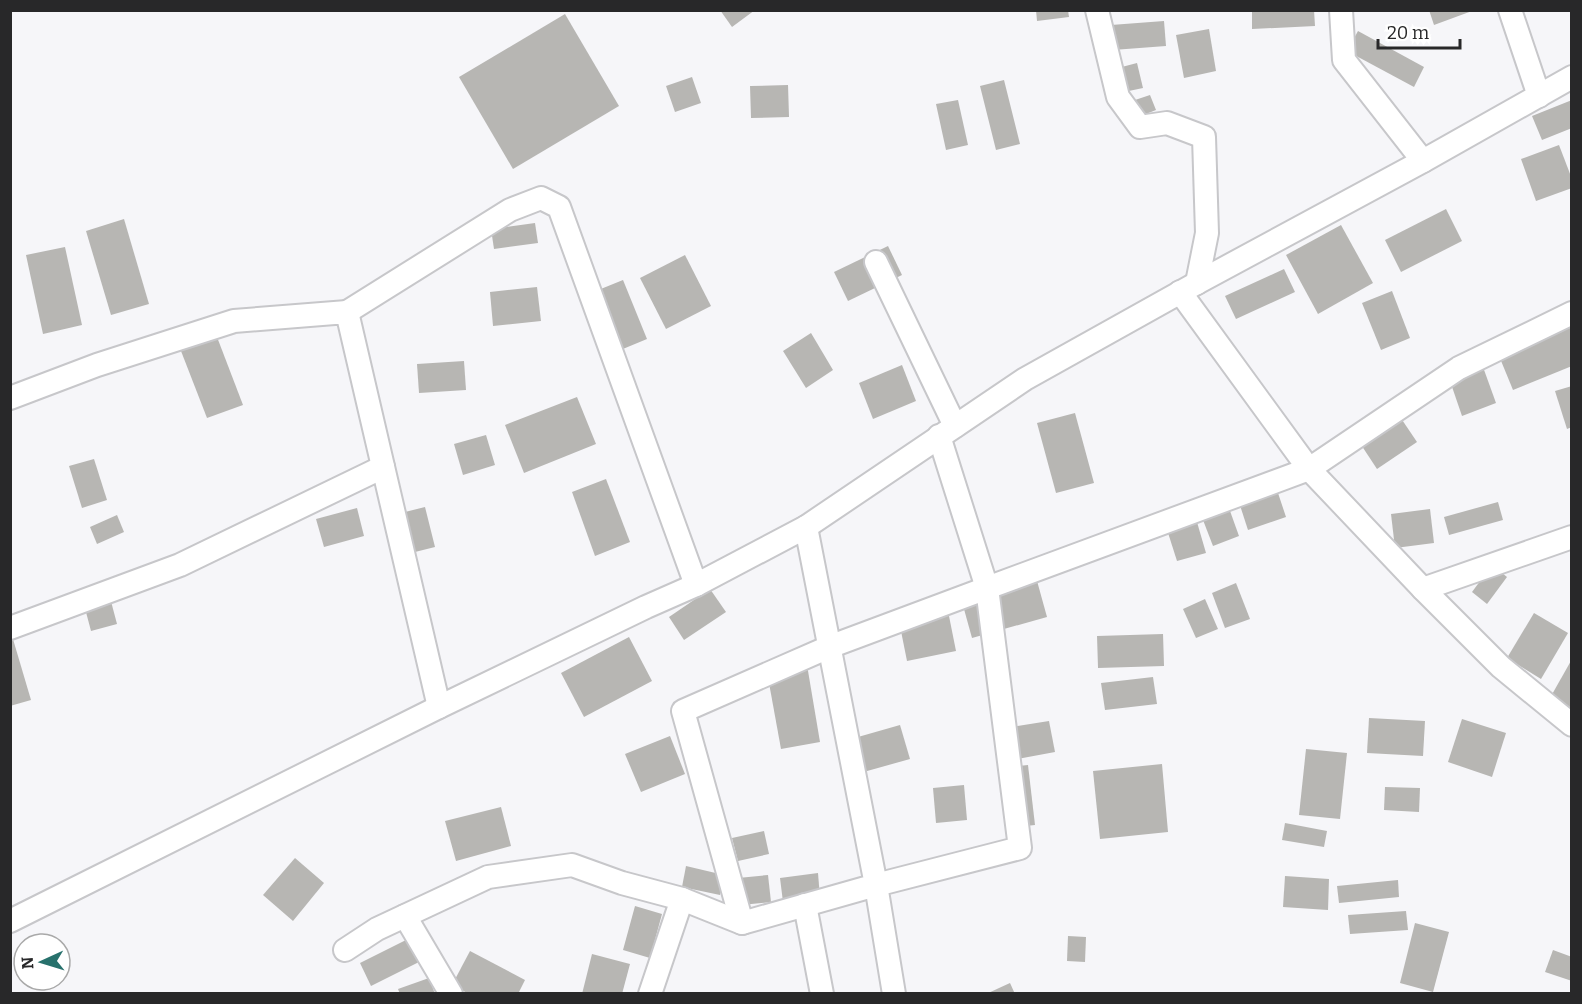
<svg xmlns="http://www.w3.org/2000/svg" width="1582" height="1004" viewBox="0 0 1582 1004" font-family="Bitter,serif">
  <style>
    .building { fill: #b7b6b3 }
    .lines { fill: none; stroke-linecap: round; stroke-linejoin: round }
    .street-casing { stroke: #c7c7ca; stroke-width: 26 }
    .street { stroke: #fff; stroke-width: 22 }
  </style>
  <rect width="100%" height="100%" fill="#f6f6f9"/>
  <!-- building -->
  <g class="building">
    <polygon points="720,10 755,10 732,27"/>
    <polygon points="1036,10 1068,10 1069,17 1037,21"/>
    <polygon points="1252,10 1314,10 1315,26 1252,29"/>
    <polygon points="1429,10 1472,10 1472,11 1434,25"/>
    <polygon points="565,14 619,106 513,169 459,77"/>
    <polygon points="1164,21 1166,46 1113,50 1111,25"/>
    <polygon points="1209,29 1216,71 1184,78 1176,35"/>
    <polygon points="1358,31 1424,67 1414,87 1347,51"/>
    <polygon points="1137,63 1143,88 1124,92 1118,68"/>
    <polygon points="692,77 701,103 675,112 666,86"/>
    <polygon points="1004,80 1020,144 996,150 980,86"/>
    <polygon points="788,85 789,117 751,118 750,86"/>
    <polygon points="1150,95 1156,110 1141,116 1135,100"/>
    <polygon points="958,100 968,145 946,150 936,104"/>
    <polygon points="1572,100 1572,128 1542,140 1532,116"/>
    <polygon points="1559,145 1572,179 1572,188 1536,201 1521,159"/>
    <polygon points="1446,209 1462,241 1401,272 1385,240"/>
    <polygon points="124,219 149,304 111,315 86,231"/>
    <polygon points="535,223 538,243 494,249 491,229"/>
    <polygon points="1341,225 1373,283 1318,314 1286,255"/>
    <polygon points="888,246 902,275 848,301 834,272"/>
    <polygon points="65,247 82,325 43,334 26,255"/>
    <polygon points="685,255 711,306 666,329 640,278"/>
    <polygon points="1284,269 1295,292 1236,319 1225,296"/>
    <polygon points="623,280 647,339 606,356 581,297"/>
    <polygon points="537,287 541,321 493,326 490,292"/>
    <polygon points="1392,291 1410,338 1381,350 1362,303"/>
    <polygon points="1567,322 1572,333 1572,366 1513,390 1497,351"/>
    <polygon points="811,333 833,370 806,388 783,351"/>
    <polygon points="217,337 243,405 207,418 181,351"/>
    <polygon points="464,361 466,390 419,393 417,364"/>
    <polygon points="902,365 916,401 873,419 859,383"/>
    <polygon points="1483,367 1496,403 1462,416 1449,378"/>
    <polygon points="1572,386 1572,427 1567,429 1555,391"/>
    <polygon points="577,397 596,444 524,473 505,425"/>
    <polygon points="1390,402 1417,442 1377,469 1350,428"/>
    <polygon points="1075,413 1094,483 1056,493 1037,423"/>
    <polygon points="486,435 495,465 463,475 454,444"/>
    <polygon points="94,459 107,500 82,508 69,466"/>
    <polygon points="1273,478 1286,517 1248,530 1235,490"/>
    <polygon points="606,479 630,542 595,556 572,492"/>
    <polygon points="1225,497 1239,536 1213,546 1198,507"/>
    <polygon points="1498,502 1503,520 1449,535 1444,517"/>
    <polygon points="1192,505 1206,553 1177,561 1162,514"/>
    <polygon points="425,507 435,547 399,556 389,516"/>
    <polygon points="357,508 364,536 324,547 316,519"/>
    <polygon points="1430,509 1434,543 1395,548 1391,514"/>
    <polygon points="117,515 124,532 97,544 90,527"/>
    <polygon points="1492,565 1507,577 1487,604 1472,592"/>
    <polygon points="1034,570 1047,617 972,638 959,591"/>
    <polygon points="1236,583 1250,619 1225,628 1212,593"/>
    <polygon points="710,589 726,612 684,640 669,617"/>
    <polygon points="108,590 117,624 91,631 82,597"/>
    <polygon points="1205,599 1218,629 1196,638 1183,609"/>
    <polygon points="948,611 956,651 907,661 899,621"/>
    <polygon points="1534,613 1568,633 1541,679 1507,658"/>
    <polygon points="10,629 31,700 10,706"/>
    <polygon points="1163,634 1164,666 1098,668 1097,636"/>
    <polygon points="629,637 652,681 584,717 561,673"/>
    <polygon points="1572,659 1572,709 1550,698"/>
    <polygon points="807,665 820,742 781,749 767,672"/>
    <polygon points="1153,677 1157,704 1105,710 1101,683"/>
    <polygon points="1369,718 1425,721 1423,756 1367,753"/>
    <polygon points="1462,719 1506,733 1492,777 1448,762"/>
    <polygon points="1049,721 1055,752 1012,760 1006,728"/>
    <polygon points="900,725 910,759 860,773 851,739"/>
    <polygon points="670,736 685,774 641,792 625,754"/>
    <polygon points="1306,749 1347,753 1340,819 1299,815"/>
    <polygon points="1162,764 1168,832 1100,839 1093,771"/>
    <polygon points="1028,765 1035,825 1007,828 1001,768"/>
    <polygon points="964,785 967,820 936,823 933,788"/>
    <polygon points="1385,787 1420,788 1419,812 1384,810"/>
    <polygon points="501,807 511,846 456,861 445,821"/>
    <polygon points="1285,823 1327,831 1324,847 1282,840"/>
    <polygon points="764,831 769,854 738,861 732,838"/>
    <polygon points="295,858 324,883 293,921 263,895"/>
    <polygon points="686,866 724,875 720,895 682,887"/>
    <polygon points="818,873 820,898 783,902 780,878"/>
    <polygon points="768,875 771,902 741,905 738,878"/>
    <polygon points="1285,876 1329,879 1328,910 1283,907"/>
    <polygon points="1398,880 1399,897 1339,903 1337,886"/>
    <polygon points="635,906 662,914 650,958 623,950"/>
    <polygon points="1406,911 1408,930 1350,934 1348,915"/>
    <polygon points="1415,923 1449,932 1433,992 1400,983"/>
    <polygon points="414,936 425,959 371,986 360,963"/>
    <polygon points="1068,936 1086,937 1085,962 1067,961"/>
    <polygon points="1553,950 1572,957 1572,981 1545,972"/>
    <polygon points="470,951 525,980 518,994 469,994 452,985"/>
    <polygon points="592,954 630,964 622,994 582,994"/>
    <polygon points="429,978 435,994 400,994 398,989"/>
    <polygon points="1010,983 1015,994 986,994"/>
  </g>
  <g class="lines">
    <defs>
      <g id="street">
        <polyline points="1097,10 1118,97 1140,127 1167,123 1204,137 1207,233 1197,283"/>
        <polyline points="1341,10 1344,60 1423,161"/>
        <polyline points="1510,10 1539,96"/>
        <polyline points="876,262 955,426"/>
        <polyline points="1180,292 1309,469 1423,589 1501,667 1572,725"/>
        <polyline points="347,312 510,210 541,198 559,207 696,585"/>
        <polyline points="10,398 97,365 234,321 347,312 439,707"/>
        <polyline points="939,436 987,588 1309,469 1459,368 1572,313"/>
        <polyline points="1423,589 1572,537"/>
        <polyline points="10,628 180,565 383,467"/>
        <polyline points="805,905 822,994"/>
        <polyline points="405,916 451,994"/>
        <polyline points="10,921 439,707 646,607 696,585 806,527 1025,379 1197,283 1423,161 1572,77"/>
        <polyline points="742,923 683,711 829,647 987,588 1020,848 876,885 894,994"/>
        <polyline points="345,950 377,929 488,877 572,865 622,883 682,899 742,923 876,885 806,527"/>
        <polyline points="650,994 682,899"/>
      </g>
    </defs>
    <!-- street casing -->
    <use href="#street" class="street-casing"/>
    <!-- street -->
    <use href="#street" class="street"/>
  </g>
  <!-- border -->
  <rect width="1582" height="1004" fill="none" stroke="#282829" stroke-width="24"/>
  <!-- north arrow -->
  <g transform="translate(42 962) rotate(266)"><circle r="28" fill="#ffffff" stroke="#a9a9a9" stroke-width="1.5"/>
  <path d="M0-4.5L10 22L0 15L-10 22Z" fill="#27716c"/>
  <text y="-9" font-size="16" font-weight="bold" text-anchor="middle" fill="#282829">N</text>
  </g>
  <!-- scale -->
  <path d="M1378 39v9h82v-9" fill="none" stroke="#282829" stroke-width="3"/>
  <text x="1387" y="39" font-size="18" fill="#282829" stroke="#ffffff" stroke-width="4.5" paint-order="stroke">20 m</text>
</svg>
